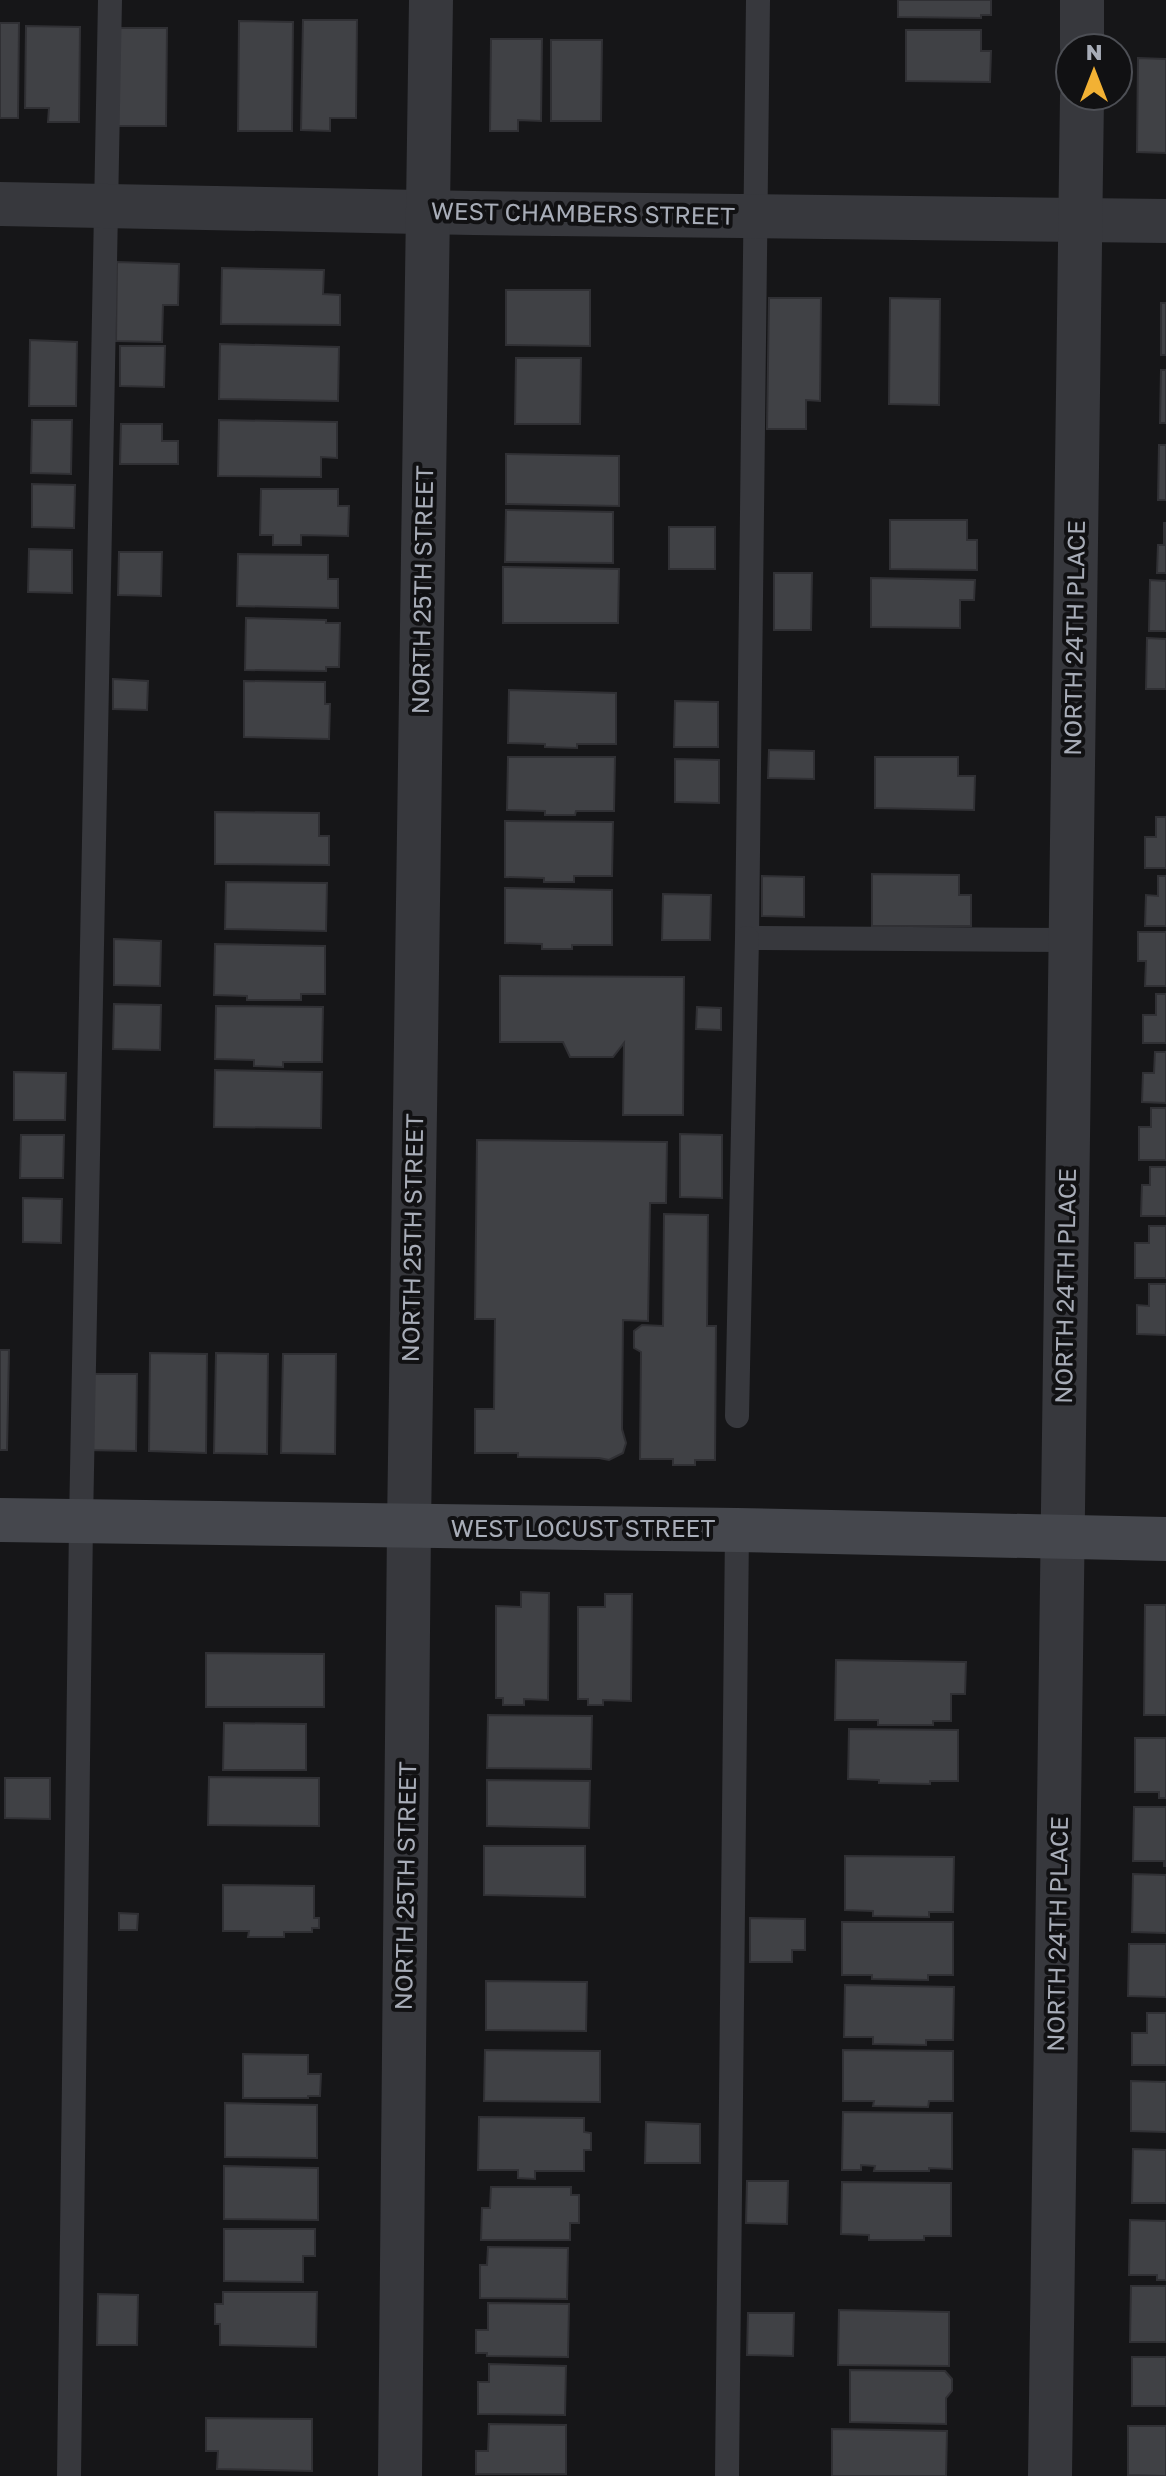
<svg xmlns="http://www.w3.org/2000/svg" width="1166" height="2476" viewBox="0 0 1166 2476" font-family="'Golos Text',sans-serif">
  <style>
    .building { fill: #404145; stroke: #303034; stroke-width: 2 }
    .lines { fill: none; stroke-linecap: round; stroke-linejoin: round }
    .lane { stroke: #37383d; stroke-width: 24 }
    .street { stroke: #37383d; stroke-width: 44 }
    .secondary { stroke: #45474d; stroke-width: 44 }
    .labels { text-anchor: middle; stroke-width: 8; stroke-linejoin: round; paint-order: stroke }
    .street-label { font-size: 24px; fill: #a8adb8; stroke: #111113 }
  </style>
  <rect width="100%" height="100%" fill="#161618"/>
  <!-- building -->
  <g class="building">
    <polygon points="898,0 991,0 991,15 981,15 981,18 898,17"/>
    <polygon points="303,20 357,20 356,118 330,118 330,131 301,130"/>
    <polygon points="239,21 293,22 292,131 238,131"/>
    <polygon points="0,23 19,23 18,118 0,118"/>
    <polygon points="26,26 80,27 79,122 48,122 49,108 25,108"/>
    <polygon points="116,28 167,28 166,126 115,126"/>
    <polygon points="906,30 981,30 981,51 991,51 990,82 906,81"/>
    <polygon points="491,39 542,39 541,121 518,120 518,131 490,131"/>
    <polygon points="551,40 602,40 601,121 551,121"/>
    <polygon points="1138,58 1166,59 1166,153 1137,152"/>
    <polygon points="117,262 179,264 178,305 163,305 162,342 116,341"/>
    <polygon points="222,268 324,270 323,294 340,295 340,325 221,324"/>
    <polygon points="506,290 590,290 590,346 506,345"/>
    <polygon points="769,298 821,298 820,401 806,400 806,429 767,429"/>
    <polygon points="890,298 940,299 939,405 889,404"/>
    <rect x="1161" y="303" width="5" height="52"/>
    <polygon points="30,340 77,342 76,406 29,406"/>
    <polygon points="220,344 339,347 338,401 219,399"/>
    <polygon points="120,346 165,346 164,387 120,386"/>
    <polygon points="516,358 581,358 580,424 515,424"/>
    <polygon points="1161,370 1166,370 1166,423 1160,423"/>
    <polygon points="32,420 72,420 71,474 31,473"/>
    <polygon points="219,420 337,422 337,458 321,457 321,477 218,476"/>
    <polygon points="121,424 162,424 162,441 178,441 178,464 120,464"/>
    <polygon points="1159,445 1166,445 1166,500 1158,500"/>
    <polygon points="506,454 619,456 619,506 506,504"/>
    <polygon points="32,484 75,485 74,528 32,527"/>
    <polygon points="261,489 338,489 338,506 349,506 348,536 301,535 301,545 273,545 273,535 260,535"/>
    <polygon points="506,510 613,512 613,563 505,562"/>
    <polygon points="890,520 967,520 967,540 977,540 977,570 890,569"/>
    <polygon points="1164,523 1166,523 1166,573 1157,573 1158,545 1164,545"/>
    <rect x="669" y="527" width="46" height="42"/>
    <polygon points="29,549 72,550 72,593 28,592"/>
    <polygon points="119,552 162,552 161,596 118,595"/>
    <polygon points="238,554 328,555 328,579 338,579 338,608 237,606"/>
    <polygon points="503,567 619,569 618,623 503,623"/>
    <polygon points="774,573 812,573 811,630 774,630"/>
    <polygon points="871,578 975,580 974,600 960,600 960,628 871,627"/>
    <polygon points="1150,580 1166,581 1166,631 1149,631"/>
    <polygon points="246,618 326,620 326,623 340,623 339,667 326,667 326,671 245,670"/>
    <polygon points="1147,638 1166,639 1166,689 1146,689"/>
    <polygon points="113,679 148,681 147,710 113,709"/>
    <polygon points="244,681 325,682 325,704 330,704 329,739 244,737"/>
    <polygon points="509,690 616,693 616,744 577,744 577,748 545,747 545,744 508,743"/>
    <polygon points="675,701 718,702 718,747 674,747"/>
    <polygon points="769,750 814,751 814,779 768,778"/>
    <polygon points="508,757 615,757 614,811 576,811 575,815 545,815 545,811 507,810"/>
    <polygon points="875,757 958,757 958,776 975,776 974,810 875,808"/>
    <polygon points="675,759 719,760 719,803 675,802"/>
    <polygon points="215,812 319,813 319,836 329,836 329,865 215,864"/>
    <polygon points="1156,817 1166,817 1166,868 1145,868 1145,837 1156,837"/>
    <polygon points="505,821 613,822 612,876 574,876 574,882 544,882 544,878 505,877"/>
    <polygon points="872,874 959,875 959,895 971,895 971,926 872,926"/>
    <polygon points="762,876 804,877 804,917 762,916"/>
    <polygon points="1158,876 1166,876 1166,926 1145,926 1146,895 1158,896"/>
    <polygon points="226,882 327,883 326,931 225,929"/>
    <polygon points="505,888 612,890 612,945 572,945 572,949 542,949 542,944 505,943"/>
    <polygon points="663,894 711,895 710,940 662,940"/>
    <polygon points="1138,932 1166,932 1166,986 1145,986 1146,961 1138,961"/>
    <polygon points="114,939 161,941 160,986 114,985"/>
    <polygon points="215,944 325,946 325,994 301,994 301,1000 247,1000 247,996 214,995"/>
    <polygon points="500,976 684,977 683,1115 623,1115 624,1043 613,1057 570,1057 563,1042 500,1042"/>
    <polygon points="1156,994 1166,994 1166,1043 1143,1043 1143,1015 1156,1015"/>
    <polygon points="114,1004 161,1005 160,1050 113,1049"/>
    <polygon points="216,1006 323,1007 322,1062 283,1062 283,1067 254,1066 254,1060 215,1059"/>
    <polygon points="697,1007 721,1008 721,1030 696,1029"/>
    <polygon points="1155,1052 1166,1052 1166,1103 1142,1102 1143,1073 1154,1073"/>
    <polygon points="215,1070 322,1072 321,1128 214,1127"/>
    <polygon points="14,1072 66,1073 65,1120 14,1120"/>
    <polygon points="1151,1108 1166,1108 1166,1160 1139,1160 1139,1127 1151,1127"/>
    <polygon points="680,1134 722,1135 722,1198 680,1197"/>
    <polygon points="21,1135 64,1135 63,1178 20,1178"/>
    <polygon points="477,1140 667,1142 666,1203 650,1203 648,1321 623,1320 622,1429 626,1443 623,1453 609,1460 599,1458 518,1457 518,1453 475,1453 475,1409 494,1409 495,1319 475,1319"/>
    <polygon points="1150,1167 1166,1167 1166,1216 1141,1216 1142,1185 1150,1185"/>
    <polygon points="23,1198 62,1199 61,1243 23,1242"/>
    <polygon points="664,1214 708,1215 707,1326 716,1326 715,1460 695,1460 695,1465 673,1465 673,1459 640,1459 641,1352 634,1348 634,1331 642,1325 663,1326"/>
    <polygon points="1149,1226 1166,1226 1166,1278 1135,1278 1135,1243 1149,1243"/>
    <polygon points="1149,1284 1166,1284 1166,1335 1137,1334 1137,1305 1149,1306"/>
    <polygon points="0,1350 9,1350 7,1450 0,1450"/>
    <polygon points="150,1353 207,1354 206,1453 149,1451"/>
    <polygon points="216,1353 268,1354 267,1454 214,1453"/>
    <polygon points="283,1354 336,1354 335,1454 281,1453"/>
    <polygon points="87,1374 137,1374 136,1451 85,1450"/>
    <polygon points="521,1592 549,1593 548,1700 524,1699 524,1705 503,1705 503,1698 496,1698 496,1606 521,1607"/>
    <polygon points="605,1594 632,1594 631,1701 603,1700 603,1705 588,1705 588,1699 578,1699 578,1607 605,1607"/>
    <polygon points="1145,1605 1166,1605 1166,1715 1144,1715"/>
    <polygon points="206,1653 324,1654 324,1707 206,1707"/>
    <polygon points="836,1660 966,1662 965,1694 951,1694 951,1721 933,1721 933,1725 878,1725 878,1720 835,1720"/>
    <polygon points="488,1715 592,1716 591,1769 487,1768"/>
    <polygon points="224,1723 306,1724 306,1770 223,1770"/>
    <polygon points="849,1729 958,1730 958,1781 930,1781 930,1784 879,1783 879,1780 848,1779"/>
    <polygon points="1135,1738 1166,1738 1166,1798 1159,1798 1159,1792 1135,1792"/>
    <polygon points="209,1777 319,1778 319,1826 208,1825"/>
    <polygon points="5,1778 50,1778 50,1819 5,1818"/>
    <polygon points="487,1780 590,1781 589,1828 487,1826"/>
    <polygon points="1134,1807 1166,1807 1166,1866 1164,1866 1164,1861 1133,1861"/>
    <polygon points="484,1846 585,1846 585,1897 484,1895"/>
    <polygon points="845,1856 954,1857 953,1912 929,1912 929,1917 873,1916 873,1911 845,1910"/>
    <polygon points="1133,1874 1166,1875 1166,1933 1132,1932"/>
    <polygon points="223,1885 314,1886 314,1918 319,1918 319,1928 312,1928 312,1932 284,1932 284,1937 248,1937 249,1931 223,1931"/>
    <polygon points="119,1913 138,1914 137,1930 119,1930"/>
    <polygon points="750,1918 805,1919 805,1950 792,1950 792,1962 750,1962"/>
    <polygon points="842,1922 953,1922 953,1975 928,1975 928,1980 872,1979 872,1975 842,1975"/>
    <polygon points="1129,1944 1166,1944 1166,1997 1128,1996"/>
    <polygon points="486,1981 587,1982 586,2031 486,2030"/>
    <polygon points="845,1985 954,1987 953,2040 926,2040 926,2045 873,2044 873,2037 844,2037"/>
    <polygon points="1147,2013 1166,2013 1166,2065 1132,2065 1132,2033 1147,2033"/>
    <polygon points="485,2050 600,2051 600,2102 484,2101"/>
    <polygon points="843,2050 953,2051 953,2101 929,2101 928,2107 873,2106 874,2101 843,2101"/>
    <polygon points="243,2054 308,2055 308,2074 321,2074 320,2096 308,2096 308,2098 243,2098"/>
    <polygon points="1131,2081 1166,2082 1166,2132 1131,2131"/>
    <polygon points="225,2103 317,2105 317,2158 225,2157"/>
    <polygon points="843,2112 952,2113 952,2169 929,2168 929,2171 874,2171 875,2166 861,2165 861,2170 842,2170"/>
    <polygon points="479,2117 584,2118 584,2132 591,2133 591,2150 584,2150 584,2171 535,2171 535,2179 518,2178 518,2170 478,2170"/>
    <polygon points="646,2122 700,2124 700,2163 645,2163"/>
    <polygon points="1133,2149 1166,2150 1166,2203 1132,2203"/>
    <polygon points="224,2166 318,2168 318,2220 224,2219"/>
    <polygon points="747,2181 788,2181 787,2224 746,2223"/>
    <polygon points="842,2182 951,2183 951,2236 924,2236 924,2240 869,2240 869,2235 841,2234"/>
    <polygon points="491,2187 571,2187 571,2195 579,2195 579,2223 570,2223 570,2240 481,2240 482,2208 490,2208"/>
    <polygon points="1130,2220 1166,2221 1166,2280 1157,2280 1157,2275 1129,2275"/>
    <polygon points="224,2229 315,2229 315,2256 303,2256 303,2282 224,2281"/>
    <polygon points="488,2247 568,2248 567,2299 480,2298 480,2265 487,2265"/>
    <polygon points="1131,2286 1166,2286 1166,2342 1130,2342"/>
    <polygon points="223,2292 317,2292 316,2347 220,2345 220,2324 215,2324 215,2304 223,2304"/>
    <polygon points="98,2294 138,2295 137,2345 97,2345"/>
    <polygon points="488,2303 569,2304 568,2357 487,2356 487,2353 476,2353 476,2330 488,2330"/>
    <polygon points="839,2310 949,2312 949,2366 838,2365"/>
    <polygon points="748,2313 794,2313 793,2356 747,2355"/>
    <rect x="1132" y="2357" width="34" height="49"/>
    <polygon points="489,2364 566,2366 565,2415 478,2414 478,2382 489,2382"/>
    <polygon points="850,2370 945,2371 952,2379 952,2391 946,2398 946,2424 850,2422"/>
    <polygon points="206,2418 312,2419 312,2471 217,2469 218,2451 206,2451"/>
    <polygon points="489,2424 566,2425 566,2474 476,2474 476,2451 488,2451"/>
    <polygon points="1128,2426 1166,2426 1166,2476 1128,2475"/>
    <polygon points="832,2429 947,2431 946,2476 832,2476"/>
  </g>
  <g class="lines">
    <!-- lane -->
    <g class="lane">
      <polyline points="758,0 747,938 1071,940"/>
      <polyline points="737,1416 747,938"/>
      <polyline points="69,2476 81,1523 110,0"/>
      <polyline points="727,2476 737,1530"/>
    </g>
    <!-- street -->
    <g class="street">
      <polyline points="1082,48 1082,0"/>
      <polyline points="0,204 473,213 1166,221"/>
      <polyline points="400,2476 409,1527 431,0"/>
      <polyline points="1050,2476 1082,96"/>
    </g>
    <!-- secondary -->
    <polyline class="secondary" points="0,1520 737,1530 1166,1539"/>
  </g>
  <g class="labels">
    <!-- street labels -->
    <g class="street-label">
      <text transform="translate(583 214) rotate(1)" y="8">WEST CHAMBERS STREET</text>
      <text transform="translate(423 590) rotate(-89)" y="8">NORTH 25TH STREET</text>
      <text transform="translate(1075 638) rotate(-89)" y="8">NORTH 24TH PLACE</text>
      <text transform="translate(413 1238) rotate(-89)" y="8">NORTH 25TH STREET</text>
      <text transform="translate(1066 1286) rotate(-89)" y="8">NORTH 24TH PLACE</text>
      <text x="583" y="1537">WEST LOCUST STREET</text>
      <text transform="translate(406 1886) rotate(-89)" y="8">NORTH 25TH STREET</text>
      <text transform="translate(1058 1934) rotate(-89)" y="8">NORTH 24TH PLACE</text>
    </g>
  </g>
  <!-- north arrow -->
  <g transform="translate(1094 72)"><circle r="38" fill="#111113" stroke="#4d4f55" stroke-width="2"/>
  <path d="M0-6L14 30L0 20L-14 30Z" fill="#f2b134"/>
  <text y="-12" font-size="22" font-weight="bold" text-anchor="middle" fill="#a8adb8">N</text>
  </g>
</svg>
